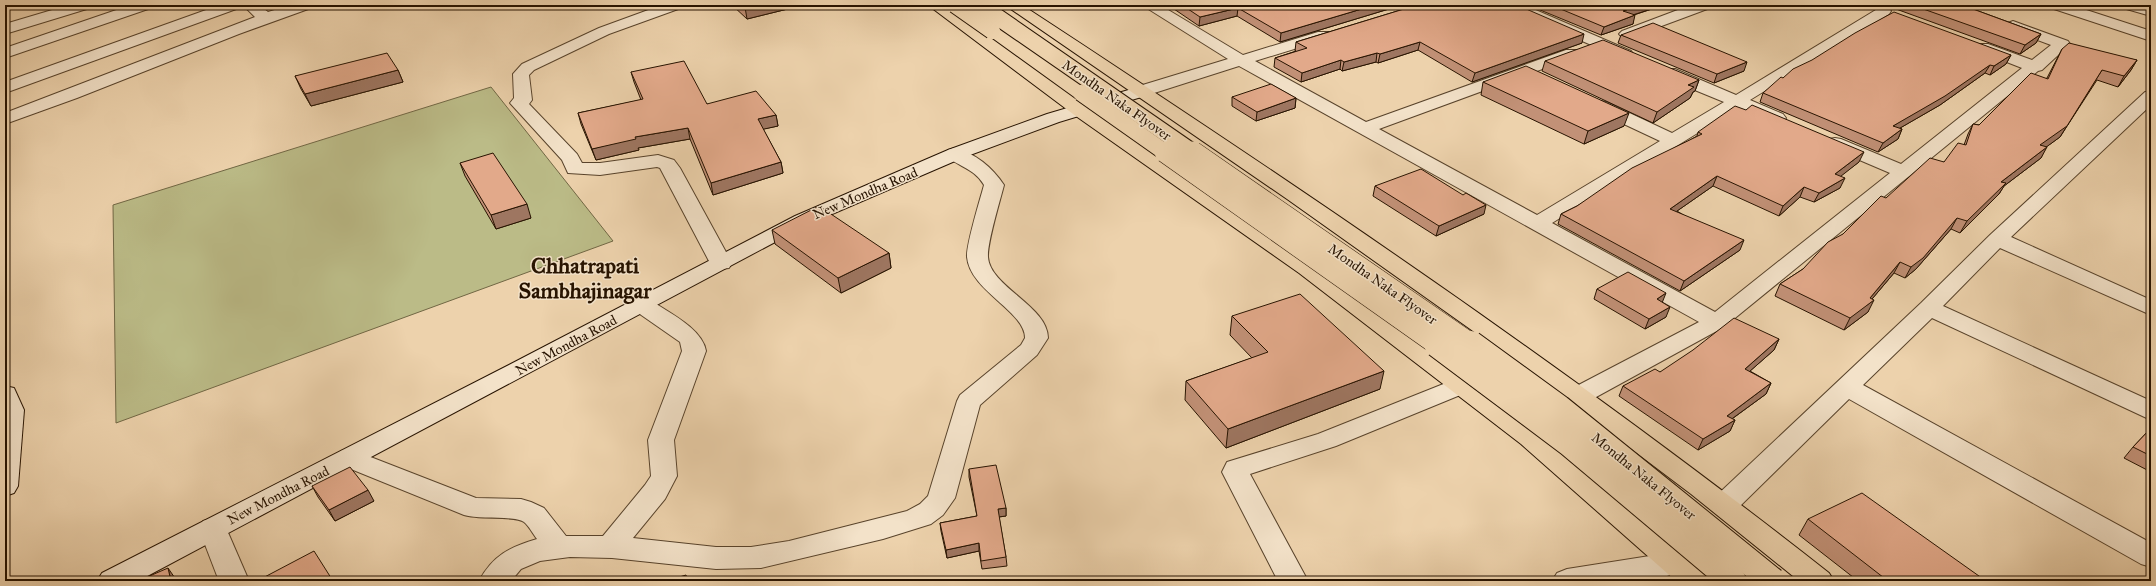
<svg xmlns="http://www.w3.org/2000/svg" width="2156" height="586" viewBox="0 0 2156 586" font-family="'IM FELL Great Primer',serif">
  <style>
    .green { fill: #bbbb87; stroke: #716744 }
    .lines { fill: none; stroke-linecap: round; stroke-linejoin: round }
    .street-casing { stroke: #58432b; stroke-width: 2 }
    .secondary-casing { stroke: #271300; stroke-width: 2 }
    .primary-casing { stroke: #271300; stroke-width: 2 }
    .street { fill: #f3e2c9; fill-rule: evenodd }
    .secondary { fill: #f3e2c9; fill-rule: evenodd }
    .primary { fill: #edd2ac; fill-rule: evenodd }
    .highway-bridge-far2-casing { stroke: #271300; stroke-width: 18; stroke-linecap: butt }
    .highway-bridge-far1-casing { stroke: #271300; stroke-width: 22; stroke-linecap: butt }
    .highway-bridge-casing { stroke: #271300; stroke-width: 28; stroke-linecap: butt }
    .highway-bridge-far2 { stroke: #edd2ac; stroke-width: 16 }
    .highway-bridge-far1 { stroke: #edd2ac; stroke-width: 21 }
    .highway-bridge { stroke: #edd2ac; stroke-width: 26 }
    .wall { fill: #c29177; stroke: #271300 }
    .shaded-wall { fill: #9e7661; stroke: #271300 }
    .building { fill: #e2a98a; stroke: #271300 }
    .labels { text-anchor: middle; stroke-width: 3; stroke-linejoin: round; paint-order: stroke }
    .street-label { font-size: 14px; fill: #271300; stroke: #f3e2c9 }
    .town-label { font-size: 22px; font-weight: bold; fill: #271300; stroke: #f3e2c9 }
  </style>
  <rect width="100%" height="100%" fill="#edd2ac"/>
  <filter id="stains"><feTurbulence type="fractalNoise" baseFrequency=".005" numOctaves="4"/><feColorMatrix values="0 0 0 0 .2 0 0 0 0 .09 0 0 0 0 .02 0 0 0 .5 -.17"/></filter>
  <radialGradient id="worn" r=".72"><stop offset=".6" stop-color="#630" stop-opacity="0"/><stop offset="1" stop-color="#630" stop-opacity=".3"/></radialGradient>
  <!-- green -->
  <polygon class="green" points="491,87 613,241 116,423 113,205"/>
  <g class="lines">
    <defs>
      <g id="street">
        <polygon points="69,5 92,5 90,8 5,34 5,24"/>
        <polygon points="131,5 153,5 151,8 5,58 5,48"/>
        <polygon points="220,5 241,5 239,8 5,93 5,82"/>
        <polygon points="243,5 259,5 268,12 291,5 313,5 311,8 239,34 77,98 5,124 5,113 255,17"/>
        <polygon points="662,5 683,5 681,8 609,34 534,70 529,75 532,100 529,104 577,154 582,163 600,163 658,155 674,160 680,168 732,263 729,268 721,269 713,268 710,263 660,168 657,167 600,175 568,173 562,160 510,103 514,98 513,74 522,64 599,28"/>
        <path d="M1142 5H1160L1243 55 1318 32H1330L1332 35 1330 38 1255 61 1366 122 1566 50H1578L1580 53 1578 56 1379 129 1537 215 1660 141 1594 110 1591 106 1594 102 1600 101 1606 102 1672 133 1724 102 1663 77 1661 73 1663 69H1675L1736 95 1879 8H1889L1891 11 1889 14 1750 100 1783 114 1786 118 1783 122C1769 125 1751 114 1738 108L1552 223 1715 312 1890 173 1829 147 1826 143 1829 139 1835 138 1841 139 1901 164 2022 68 1976 50 1974 47 1976 44H1988L2032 60 2051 45 2008 29 2005 26 2008 23 2013 21 2068 41 2070 44 2042 70 2038 71 1724 327 1587 402 1578 404 1569 402 1566 396 1569 390 1699 322 1239 66 1148 95H1136L1134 91 1136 87 1228 59Z"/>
        <polygon points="1504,5 1524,5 1631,51 1633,54 1631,57 1619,57 1506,8"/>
        <polygon points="1691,5 1712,5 1710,8 1632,37 1622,37 1619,34 1622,31"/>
        <polygon points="2049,5 2071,5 2151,31 2151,41 2051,8"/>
        <polygon points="2121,5 2144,5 2151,7 2151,16 2123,8"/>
        <polygon points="2151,91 2151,105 2011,237 2151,300 2151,315 2000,248 1943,306 2151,401 2151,420 1932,318 1863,385 2151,543 2151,567 2141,564 1849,399 1735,511 1725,514 1715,511 1711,504 1715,497 1921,303 1990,235 2145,92"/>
        <path d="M955 148C976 154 992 167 1004 185 1000 201 987 243 988 257 990 287 1048 306 1048 338L1037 355 980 405 955 498 943 515 931 524 883 539 761 568 716 569 612 558 570 557 540 561 521 569 511 581H479C493 555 510 547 537 539 533 534 529 526 524 522 514 515 479 520 464 515L341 465 337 458 341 451 350 449 476 498 521 499 531 502 544 508 566 536H603L645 485 651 476 648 440 682 351 680 342 634 310 631 305 634 300 642 298 650 300C668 312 703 329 706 351L674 440 677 476 665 499 633 538 716 547H751L789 541 907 511 920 504 928 496 957 401 960 395 1021 345 1025 338C1025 311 970 291 967 257 966 245 980 200 984 185 974 167 954 166 946 154L948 150Z"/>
        <polygon points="1461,377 1470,379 1473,385 1470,391 1336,446 1250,474 1308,581 1278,581 1222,472 1227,462 1318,434"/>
        <polygon points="213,518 223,521 249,581 219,581 199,529 203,521"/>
        <path d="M1675 552 1685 555 1689 563 1685 571C1643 585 1597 581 1552 581L1557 573 1567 569Z"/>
      </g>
      <g id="secondary">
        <polygon points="1142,86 1148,87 1150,91 1148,95 1059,122 962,158 809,224 138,581 97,581 102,573 507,366 795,216 948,150 1047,114"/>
        <polygon points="5,386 14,388 24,410 18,486 14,493 5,496"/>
      </g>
      <g id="primary">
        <polygon points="928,5 945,5 1085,106 1315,263 1539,432 1706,573 1711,581 1676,581 1521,444 1299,273 1073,114"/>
        <path d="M1005 5H1022C1297 185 1571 370 1829 573L1834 581H1799L1691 494 1511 358 1287 199Z"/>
      </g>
    </defs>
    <!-- street casing -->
    <use href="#street" class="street-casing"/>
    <!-- secondary casing -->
    <use href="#secondary" class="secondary-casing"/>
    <!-- primary casing -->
    <use href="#primary" class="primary-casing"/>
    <!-- street -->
    <use href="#street" class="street"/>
    <!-- secondary -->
    <use href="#secondary" class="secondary"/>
    <!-- primary -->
    <use href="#primary" class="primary"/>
    <defs>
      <g id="highway-bridge-far2">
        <polyline points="955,5 992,31"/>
        <polyline points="980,5 1194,153"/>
        <polyline points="1081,93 1166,153"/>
      </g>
      <g id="highway-bridge-far1">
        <polyline points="1165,152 1438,345"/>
        <polyline points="1193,152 1472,345"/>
      </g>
      <g id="highway-bridge">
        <polyline points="1437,344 1569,443 1733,581"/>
        <polyline points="1471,344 1559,408 1773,581"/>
      </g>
    </defs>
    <!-- highway-bridge-far2 casing -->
    <use href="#highway-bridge-far2" class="highway-bridge-far2-casing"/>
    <!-- highway-bridge-far1 casing -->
    <use href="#highway-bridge-far1" class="highway-bridge-far1-casing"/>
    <!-- highway-bridge casing -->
    <use href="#highway-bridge" class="highway-bridge-casing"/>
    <!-- highway-bridge-far2 -->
    <use href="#highway-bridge-far2" class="highway-bridge-far2"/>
    <!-- highway-bridge-far1 -->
    <use href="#highway-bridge-far1" class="highway-bridge-far1"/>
    <!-- highway-bridge -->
    <use href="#highway-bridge" class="highway-bridge"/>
  </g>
  <!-- wall -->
  <g class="wall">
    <polygon points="732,5 804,5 747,19"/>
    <polygon points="1175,5 1402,5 1280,42 1237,16 1199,26 1174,9"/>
    <polygon points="1417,5 1582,43 1472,82 1418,50 1378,63 1376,62 1342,71 1340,69 1301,82 1274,67 1275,58 1296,51 1295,51 1296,42"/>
    <polygon points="1528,5 1664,5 1634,15 1633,24 1601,35"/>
    <polygon points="1885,5 1962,5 2041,34 2036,43 2020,54"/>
    <polygon points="1621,35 1744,71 1714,83 1618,43"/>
    <polygon points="2062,49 2137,60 2131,70 2118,87 2097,80 2060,137 2046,147 2041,158 2004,186 1999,194 1960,233 1951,229 1916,269 1905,278 1894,273 1872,299 1868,312 1844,330 1775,296 1780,284 1803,269 1843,234 1886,198 1944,162 1964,145 1968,134 1973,124 1979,125 2047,78"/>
    <polygon points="2011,55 2006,64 1990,75 1985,73 1940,105 1900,128 1902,129 1898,139 1878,152 1760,102 1763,93 1783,78"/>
    <polygon points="1545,61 1699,80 1695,91 1693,92 1690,98 1653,123 1542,71"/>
    <polygon points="398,70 403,82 311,106 301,89 295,76"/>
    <polygon points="631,72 707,104 776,115 778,126 763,129 781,162 783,173 713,195 690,139 638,148 639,150 596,160 581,124 578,113 641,100 634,82"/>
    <polygon points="1483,82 1624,126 1584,144 1481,95"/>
    <polygon points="1232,97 1296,98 1295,108 1256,121 1232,106"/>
    <polygon points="1698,132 1859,162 1840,176 1840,188 1814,202 1800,197 1779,216 1713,186 1677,211 1740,250 1680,291 1558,224 1561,214 1577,206 1697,136"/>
    <polygon points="460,163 531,218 496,229 465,176"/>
    <polygon points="1375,186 1484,214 1436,236 1373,196"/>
    <polygon points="772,230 889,253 891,268 841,293 775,244"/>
    <polygon points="1597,289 1662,302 1666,317 1645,329 1594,299"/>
    <polygon points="1232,316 1380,389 1226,448 1185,400 1186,381 1252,358 1230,335"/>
    <polygon points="1779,339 1774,350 1750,371 1771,383 1766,394 1732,419 1735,420 1730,431 1698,450 1619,396 1623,386 1660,372"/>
    <polygon points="2151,428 2151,472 2124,458 2133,447"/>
    <polygon points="969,469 1006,508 1006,516 999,517 1006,557 1007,566 982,569 979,551 947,558 941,531 940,523 977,516 969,477"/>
    <polygon points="312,486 374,501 335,521 318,497"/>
    <polygon points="1808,519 1986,581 1858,581 1799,535"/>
  </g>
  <!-- shaded-wall -->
  <g class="shaded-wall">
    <polygon points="754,5 804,5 747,19 745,7"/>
    <polygon points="1375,5 1402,5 1280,42 1281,33"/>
    <polygon points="1641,5 1664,5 1620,19 1623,11"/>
    <polygon points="1238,8 1237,16 1199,26 1200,17"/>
    <polygon points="1635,15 1633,24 1601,35 1604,27"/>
    <polygon points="1584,34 1582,43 1472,82 1475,73"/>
    <polygon points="2041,34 2036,43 2020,54 2025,45"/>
    <polygon points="1420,42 1418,50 1378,63 1380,54"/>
    <polygon points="1377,53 1376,62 1342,71 1344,62"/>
    <polygon points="2011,55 2006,64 1990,75 1994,66"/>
    <polygon points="1341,60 1340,69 1301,82 1302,73"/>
    <polygon points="2137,60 2131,70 2118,87 2124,76"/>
    <polygon points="1747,62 1744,71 1714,83 1717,74"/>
    <polygon points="1990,65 1985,73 1940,105 1888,135 1893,126"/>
    <polygon points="398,70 403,82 311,106 305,94"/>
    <polygon points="2102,70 2060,137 2034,156 2040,145"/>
    <polygon points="1699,80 1695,91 1693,92 1690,98 1653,123 1657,112 1688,85"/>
    <polygon points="1296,98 1295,108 1256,121 1257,112"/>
    <polygon points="1629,113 1624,126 1584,144 1588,131"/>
    <polygon points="776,115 778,126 760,130 758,119"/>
    <polygon points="688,128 690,139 638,148 639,150 596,160 592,149 635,137"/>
    <polygon points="1902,129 1898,139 1878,152 1883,143"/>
    <polygon points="2047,147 2041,158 2004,186 1999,194 1960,233 1967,221 2001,182"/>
    <polygon points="1864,152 1859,162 1831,184 1835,174"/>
    <polygon points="781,162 783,173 713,195 711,183"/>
    <polygon points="1717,176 1713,186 1667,218 1670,209"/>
    <polygon points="1845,178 1840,188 1814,202 1819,193"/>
    <polygon points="1804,187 1800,197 1779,216 1783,206"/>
    <polygon points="527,204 531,218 496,229 491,215"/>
    <polygon points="1486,205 1484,214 1436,236 1439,226"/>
    <polygon points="1957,218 1951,229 1916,269 1905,278 1911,267"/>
    <polygon points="1744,240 1740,250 1680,291 1684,281"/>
    <polygon points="889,253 891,268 841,293 838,278"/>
    <polygon points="1900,262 1894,273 1867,305 1874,300 1868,312 1844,330 1850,318 1870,298"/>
    <polygon points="1666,293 1662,303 1657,299"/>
    <polygon points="1670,307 1666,317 1645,329 1649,319"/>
    <polygon points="1779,339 1774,350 1741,379 1745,369"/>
    <polygon points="1384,371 1380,389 1226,448 1228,429"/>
    <polygon points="1771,383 1766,394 1722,426 1727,416"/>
    <polygon points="1735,420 1730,431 1698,450 1703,439"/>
    <polygon points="368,490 374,501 335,521 329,510"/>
    <polygon points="1006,508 1006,516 998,517 998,509"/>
    <polygon points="979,543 979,551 947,558 946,550"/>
    <polygon points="168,568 177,581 171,581"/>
  </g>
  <!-- building -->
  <g class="building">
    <polygon points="743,5 754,5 745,7"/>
    <polygon points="1182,5 1375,5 1281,33 1238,8 1200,17"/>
    <polygon points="1417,5 1517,5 1584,34 1475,73 1420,42 1380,54 1377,53 1344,62 1341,60 1302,73 1275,58 1307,48 1296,42"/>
    <polygon points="1551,5 1641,5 1623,11 1635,15 1604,27"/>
    <polygon points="1912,5 1962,5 2041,34 2025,45"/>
    <polygon points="1894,12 2011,55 1994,66 1990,65 1945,96 1893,126 1902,129 1883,143 1763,93 1781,77 1783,78 1793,69 1812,60 1855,33"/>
    <polygon points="1653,23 1747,62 1717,74 1621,35"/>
    <polygon points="1603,40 1699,80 1688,85 1694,87 1657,112 1545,61"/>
    <polygon points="2069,43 2137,60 2124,76 2102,70 2067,126 2040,145 2047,147 2001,182 2006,183 1967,221 1957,218 1923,258 1911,267 1900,262 1870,298 1874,300 1850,318 1780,284 1803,269 1828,242 1843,234 1881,196 1886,198 1930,158 1944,162 1958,143 1966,145 1973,124 1979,125 2031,73 2048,79 2062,49"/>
    <polygon points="387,53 398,70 305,94 295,76"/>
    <polygon points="684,61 707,104 756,91 776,115 758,119 781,162 711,183 688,128 635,137 636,139 592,149 578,113 643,99 631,72"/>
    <polygon points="1526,66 1629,113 1588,131 1483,82"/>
    <polygon points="1271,84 1296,98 1257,112 1232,97"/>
    <polygon points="1752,105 1864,152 1835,174 1845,178 1819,193 1804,187 1783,206 1717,176 1670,209 1744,240 1684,281 1561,214 1577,206 1632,168 1702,134 1698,132 1735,106 1746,110"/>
    <polygon points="493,153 527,204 491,215 460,163"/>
    <polygon points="1421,169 1463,195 1466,193 1486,205 1439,226 1375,186"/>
    <polygon points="819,206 889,253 838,278 772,230"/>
    <polygon points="1628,272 1666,293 1657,299 1670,307 1649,319 1597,289"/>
    <polygon points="1300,294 1384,371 1228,429 1186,381 1268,352 1232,316"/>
    <polygon points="1734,318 1779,339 1745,369 1771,383 1727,416 1735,420 1703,439 1623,386 1655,369 1660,372 1693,350"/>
    <polygon points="2151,428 2151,456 2133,447"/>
    <polygon points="996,465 1006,508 998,509 1006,557 981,561 979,543 946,550 940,523 977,516 969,469"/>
    <polygon points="350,467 368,490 329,510 312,486"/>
    <polygon points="1862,493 1986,581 1888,581 1808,519"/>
    <polygon points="314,551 333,581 257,581"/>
    <polygon points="168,568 171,581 138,581"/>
    <polygon points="686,575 688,581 666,581"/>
  </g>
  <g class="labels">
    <!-- street labels -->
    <g class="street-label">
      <text transform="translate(1117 100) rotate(35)" y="5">Mondha Naka Flyover</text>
      <text transform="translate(865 193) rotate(-23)" y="5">New Mondha Road</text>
      <text transform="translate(1383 284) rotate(35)" y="5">Mondha Naka Flyover</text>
      <text transform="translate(566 345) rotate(-28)" y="5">New Mondha Road</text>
      <text transform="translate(1644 476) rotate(39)" y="5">Mondha Naka Flyover</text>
      <text transform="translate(278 495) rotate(-27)" y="5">New Mondha Road</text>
    </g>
    <!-- town labels -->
    <g class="town-label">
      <text x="585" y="273">Chhatrapati<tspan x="585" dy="25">Sambhajinagar</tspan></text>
    </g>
  </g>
  <!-- margin -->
  <rect width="2156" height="586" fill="none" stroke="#edd2ac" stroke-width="20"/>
  <rect x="6" y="6" width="2144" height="574" fill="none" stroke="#271300" stroke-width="2"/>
  <rect x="10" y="10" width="2136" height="566" fill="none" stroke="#271300"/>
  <rect width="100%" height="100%" filter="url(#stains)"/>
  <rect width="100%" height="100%" fill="url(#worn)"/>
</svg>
